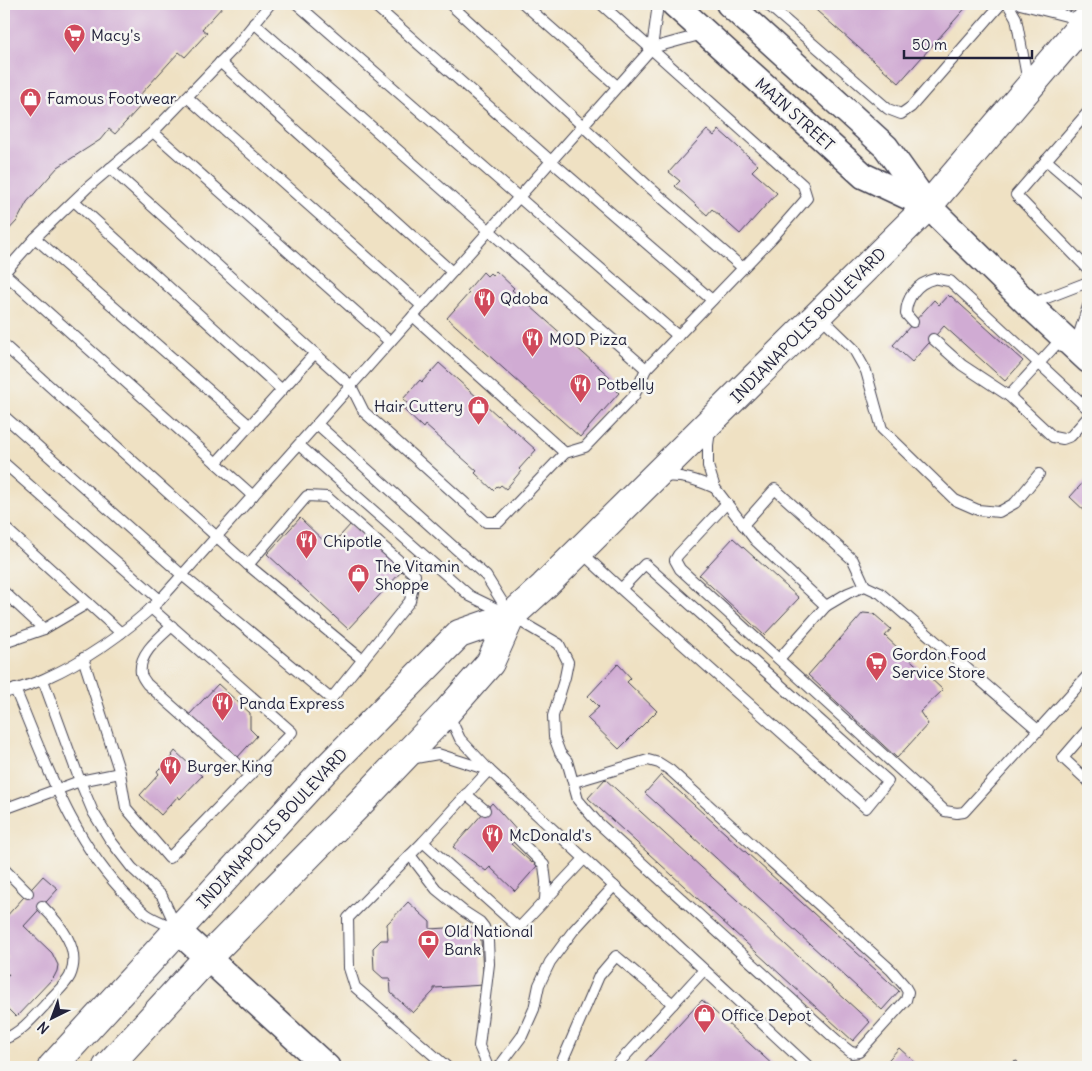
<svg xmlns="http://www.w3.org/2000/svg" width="1092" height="1071" viewBox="0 0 1092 1071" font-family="Delius,sans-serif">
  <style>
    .building { fill: #d0abd3 }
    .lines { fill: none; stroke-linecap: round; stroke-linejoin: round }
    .service-casing { stroke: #413f4f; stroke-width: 12 }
    .tertiary-casing { stroke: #413f4f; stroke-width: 28 }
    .trunk-casing { stroke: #413f4f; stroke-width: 30 }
    .service { stroke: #fff; stroke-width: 10 }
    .tertiary { stroke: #fff; stroke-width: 25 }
    .trunk { stroke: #fff; stroke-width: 28 }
    .labels { text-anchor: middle; stroke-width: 5; stroke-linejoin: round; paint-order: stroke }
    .poi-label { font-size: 16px; fill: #22223b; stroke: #f6f6f2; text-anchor: start }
    .street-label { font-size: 16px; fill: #22223b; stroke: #f6f6f2 }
  </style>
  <rect width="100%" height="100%" fill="#f6f6f2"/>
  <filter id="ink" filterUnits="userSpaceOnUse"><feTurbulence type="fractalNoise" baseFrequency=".02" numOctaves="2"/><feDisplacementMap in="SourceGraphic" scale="10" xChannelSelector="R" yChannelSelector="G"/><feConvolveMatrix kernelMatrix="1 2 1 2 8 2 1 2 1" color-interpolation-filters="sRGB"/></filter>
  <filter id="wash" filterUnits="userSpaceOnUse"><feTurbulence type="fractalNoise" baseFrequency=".0096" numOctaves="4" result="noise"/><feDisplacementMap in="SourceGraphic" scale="20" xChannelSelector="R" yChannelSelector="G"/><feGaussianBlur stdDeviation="1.12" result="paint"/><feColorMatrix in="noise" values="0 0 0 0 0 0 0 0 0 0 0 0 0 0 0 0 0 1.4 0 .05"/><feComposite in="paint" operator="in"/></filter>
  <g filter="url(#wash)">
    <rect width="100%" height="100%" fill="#efe1c3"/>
    <g id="blocks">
      <!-- building -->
      <g class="building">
        <polygon points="9,4 225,4 202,29 207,33 185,57 179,52 139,96 145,101 115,134 109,129 100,140 58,167 27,202 17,221 4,235 4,10"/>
        <polygon points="809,4 969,4 899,83"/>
        <polygon points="707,130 714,136 719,130 758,165 752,171 777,193 740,234 712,209 707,215 675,186 680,181 669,172"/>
        <polygon points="496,271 514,288 512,290 619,385 617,391 619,393 580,437 447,318 469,293 467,291 483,272 487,276 490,273 492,275"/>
        <polygon points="948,295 950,297 951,296 1023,361 1005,381 944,326 912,362 893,345 934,300 939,305"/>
        <polygon points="439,363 536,450 519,469 521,471 506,489 501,485 499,487 497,486 493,490 475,473 477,471 425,425 423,428 404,410 407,406 405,404 407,402 403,399 420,380 422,382"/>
        <polygon points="1088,477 1088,514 1070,497"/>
        <polygon points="300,518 330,547 351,524 402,571 348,629 267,554"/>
        <polygon points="733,538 799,598 764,635 699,575"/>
        <polygon points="863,613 874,614 891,629 885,636 943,690 920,712 928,724 897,758 808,675"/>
        <polygon points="618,664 631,678 627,682 657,711 619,749 587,718 599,707 588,696"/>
        <polygon points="218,684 250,713 250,729 257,736 237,758 189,715"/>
        <polygon points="175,751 202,776 180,799 178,796 161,815 140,795 159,774 157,771 160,768 161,769 173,756 172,755"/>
        <polygon points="661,775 899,991 882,1010 645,793"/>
        <polygon points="605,779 870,1022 853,1041 588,798"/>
        <polygon points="492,803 520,834 511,844 532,863 533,862 537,866 515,891 490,867 486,871 453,847"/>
        <polygon points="43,876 58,889 24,926 52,953 58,965 57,971 54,977 16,1017 4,1005 4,980 9,974 4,975 4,958 8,958 4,954 4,919"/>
        <polygon points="408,902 430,922 430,929 480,926 484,985 434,988 434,991 413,1013 391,993 390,978 383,978 374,970 373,948 381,940 388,940 387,924"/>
        <polygon points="702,1000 775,1067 640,1067"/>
        <polygon points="899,1048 920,1067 882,1067"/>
        <polygon points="1017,1061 1019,1067 996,1067"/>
      </g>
    </g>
  </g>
  <g filter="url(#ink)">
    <use href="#blocks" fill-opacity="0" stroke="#413f4f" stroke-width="1"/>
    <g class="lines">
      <defs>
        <g id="service">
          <polyline points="297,4 678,336"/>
          <polyline points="373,4 551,161 712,300"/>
          <polyline points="450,4 648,186 743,268"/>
          <polyline points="524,4 617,86"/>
          <polyline points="767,4 888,109 901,114 911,107 1001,4"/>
          <polyline points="1008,4 1016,18 1028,82"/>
          <polyline points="1020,4 1082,20"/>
          <polyline points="254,23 646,369"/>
          <polyline points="652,48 658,4"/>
          <polyline points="220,62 452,272"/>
          <polyline points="187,97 422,306"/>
          <polyline points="1088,112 1016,195 1088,269"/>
          <polyline points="153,132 390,342"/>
          <polyline points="1046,160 1088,196"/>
          <polyline points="110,168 351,386 364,412 486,522 499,522 565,453 585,447 634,396 646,369 773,237 807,198 803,185 601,4"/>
          <polyline points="74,201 282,390"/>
          <polyline points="35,238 250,426"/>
          <polyline points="4,273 35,238 88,187 153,132 236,46 270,4"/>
          <polyline points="4,273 253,496"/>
          <polyline points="1031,304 1088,282"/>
          <polyline points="819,315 853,348 866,371 882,429 955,500 978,510 999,512 1015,503 1039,474"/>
          <polyline points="413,316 565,453"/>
          <path d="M913 322 906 314C906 298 917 283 934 279 938 278 945 281 950 281L1088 409"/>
          <polyline points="933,339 962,365 1009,396 1053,437 1063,439 1071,436 1088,417"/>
          <polyline points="4,345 248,565 307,496 327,497 415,575 410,601 331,699 182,575 4,416"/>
          <polyline points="1075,346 1088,306"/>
          <polyline points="1009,396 1063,337"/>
          <polyline points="317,424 486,576 511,616"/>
          <polyline points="710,431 708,445 708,466 715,488 755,540 826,606 848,593 865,586 880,593 1039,731"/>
          <polyline points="299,445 470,596 511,616 559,644 568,662 565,677 553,716 554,737 560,753 567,761 578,800 597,822 843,1046 852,1053 859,1052 906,1000 908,992 904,985 891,970 670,770 659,763 648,760 574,782"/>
          <polyline points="4,463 160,600"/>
          <polyline points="216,463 315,353"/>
          <path d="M663 477C682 475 697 480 715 488"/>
          <polyline points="727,503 678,555 675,560 680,569 945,811 957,813 964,812 1088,675"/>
          <polyline points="743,525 775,489 853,560 865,586"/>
          <polyline points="4,527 88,603"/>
          <polyline points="580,551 621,589 645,564 888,781 866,808 621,589"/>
          <polyline points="248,565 363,660"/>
          <polyline points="4,592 44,629"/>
          <path d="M172 626C160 637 138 654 141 673 141 676 145 681 147 684L250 775"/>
          <polyline points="4,643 44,629 88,603 121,633"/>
          <polyline points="83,658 120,773 126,808 169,858 292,732 151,608"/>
          <polyline points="779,659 826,606"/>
          <polyline points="43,680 80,781 93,812 111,841 132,868 162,896 177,929"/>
          <path d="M15 689C46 763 71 841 129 898 135 903 140 909 146 914 154 920 167 924 176 929"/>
          <path d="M4 693C17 689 31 685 44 679 87 660 126 632 160 600L652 48 703 34"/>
          <polyline points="448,713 460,739 489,770 614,886 573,931 550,962 539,985 534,1009 522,1036 499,1067"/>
          <polyline points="1088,729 1063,758 1088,781"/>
          <polyline points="410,759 438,754 488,770"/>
          <polyline points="466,794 485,810"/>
          <polyline points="4,809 80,781 120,773"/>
          <polyline points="516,837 544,865 546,882 545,900"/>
          <polyline points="423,842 519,928 584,859"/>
          <polyline points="410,855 436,889 463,911 480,922 484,927 488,941 489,964 479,1046 488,1067"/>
          <polyline points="4,869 28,893"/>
          <polyline points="614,886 809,1067"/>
          <path d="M4 1039C20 1033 33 1018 45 1005 52 996 65 986 70 976 82 949 60 924 42 906"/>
          <polyline points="447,1067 355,987 349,968 348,918 423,842 489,770"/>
          <polyline points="561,1067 561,1064 599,976 616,956 673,1004"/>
          <polyline points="615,1067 704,970"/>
        </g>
        <g id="tertiary">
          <polyline points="674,4 864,176 926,205"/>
          <polyline points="729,4 886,147 928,206 1029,305 1088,360"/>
          <polyline points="177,930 327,1067"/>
        </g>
        <g id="trunk">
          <polyline points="52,1067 323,772 459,634 511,616"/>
          <polyline points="107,1067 208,957 361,802 447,712 490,663 511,616 544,586 928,206 1088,18"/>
        </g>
      </defs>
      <!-- service casing -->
      <use href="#service" class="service-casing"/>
      <!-- tertiary casing -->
      <use href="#tertiary" class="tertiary-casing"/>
      <!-- trunk casing -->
      <use href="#trunk" class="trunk-casing"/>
      <!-- service -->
      <use href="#service" class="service"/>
      <!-- tertiary -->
      <use href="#tertiary" class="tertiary"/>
      <!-- trunk -->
      <use href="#trunk" class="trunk"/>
    </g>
  </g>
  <!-- icons -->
  <defs>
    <symbol id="supermarket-pin" viewBox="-11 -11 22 30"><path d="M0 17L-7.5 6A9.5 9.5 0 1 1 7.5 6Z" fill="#d1495b" stroke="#f6f6f2"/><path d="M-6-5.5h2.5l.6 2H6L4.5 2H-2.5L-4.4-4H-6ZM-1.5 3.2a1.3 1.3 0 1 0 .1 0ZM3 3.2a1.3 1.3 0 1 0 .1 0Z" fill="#fff"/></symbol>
    <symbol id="shop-pin" viewBox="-11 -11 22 30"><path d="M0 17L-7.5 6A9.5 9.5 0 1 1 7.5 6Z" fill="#d1495b" stroke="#f6f6f2"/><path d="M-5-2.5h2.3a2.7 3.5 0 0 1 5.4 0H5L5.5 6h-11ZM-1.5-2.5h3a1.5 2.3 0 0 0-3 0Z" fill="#fff"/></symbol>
    <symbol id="restaurant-pin" viewBox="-11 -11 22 30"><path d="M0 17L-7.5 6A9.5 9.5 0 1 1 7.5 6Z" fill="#d1495b" stroke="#f6f6f2"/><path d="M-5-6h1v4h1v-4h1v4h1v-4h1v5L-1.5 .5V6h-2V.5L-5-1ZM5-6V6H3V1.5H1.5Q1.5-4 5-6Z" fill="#fff"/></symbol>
    <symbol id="bank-pin" viewBox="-11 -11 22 30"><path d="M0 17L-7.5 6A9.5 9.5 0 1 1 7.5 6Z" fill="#d1495b" stroke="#f6f6f2"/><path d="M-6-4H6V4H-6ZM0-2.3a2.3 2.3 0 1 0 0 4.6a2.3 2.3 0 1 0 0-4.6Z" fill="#fff"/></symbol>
  </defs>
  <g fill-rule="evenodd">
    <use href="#supermarket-pin" x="62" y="22" width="25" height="34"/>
    <use href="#shop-pin" x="18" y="86" width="25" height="34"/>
    <use href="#restaurant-pin" x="472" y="286" width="25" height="34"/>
    <use href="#restaurant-pin" x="520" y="326" width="25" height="34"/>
    <use href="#restaurant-pin" x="568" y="372" width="25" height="34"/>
    <use href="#shop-pin" x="466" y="394" width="25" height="34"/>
    <use href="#restaurant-pin" x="294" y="528" width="25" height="34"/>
    <use href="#shop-pin" x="346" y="562" width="25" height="34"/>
    <use href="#supermarket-pin" x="864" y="650" width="25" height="34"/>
    <use href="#restaurant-pin" x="210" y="690" width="25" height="34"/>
    <use href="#restaurant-pin" x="158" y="754" width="25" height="34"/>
    <use href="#restaurant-pin" x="480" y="822" width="25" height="34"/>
    <use href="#bank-pin" x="416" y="928" width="25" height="34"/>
    <use href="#shop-pin" x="692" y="1002" width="25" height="34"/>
  </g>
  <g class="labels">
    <!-- poi labels -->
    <g class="poi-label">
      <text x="91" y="41">Macy's</text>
      <text x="47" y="104">Famous Footwear</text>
      <text x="500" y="304">Qdoba</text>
      <text x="549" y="345">MOD Pizza</text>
      <text x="597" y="390">Potbelly</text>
      <text x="463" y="412" text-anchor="end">Hair Cuttery</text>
      <text x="323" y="547">Chipotle</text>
      <text x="375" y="572">The Vitamin<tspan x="375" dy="18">Shoppe</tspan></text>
      <text x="892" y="660">Gordon Food<tspan x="892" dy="18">Service Store</tspan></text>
      <text x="239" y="709">Panda Express</text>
      <text x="187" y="772">Burger King</text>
      <text x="509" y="841">McDonald's</text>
      <text x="444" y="937">Old National<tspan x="444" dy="18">Bank</tspan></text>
      <text x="721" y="1021">Office Depot</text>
    </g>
    <!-- street labels -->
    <g class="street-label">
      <text transform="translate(795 114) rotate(42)" y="6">MAIN STREET</text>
      <text transform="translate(808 325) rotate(-45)" y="6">INDIANAPOLIS BOULEVARD</text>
      <text transform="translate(272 828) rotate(-47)" y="6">INDIANAPOLIS BOULEVARD</text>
    </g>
  </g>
  <!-- margin -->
  <rect width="1092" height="1071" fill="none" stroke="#f6f6f2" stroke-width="20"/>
  <!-- north arrow -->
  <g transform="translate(52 1018) rotate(222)" stroke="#f6f6f2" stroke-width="4" paint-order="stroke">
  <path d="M0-4L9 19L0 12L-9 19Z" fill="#22223b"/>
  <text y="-8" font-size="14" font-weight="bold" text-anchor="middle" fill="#22223b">N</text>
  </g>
  <!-- scale -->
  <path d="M904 50v8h128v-8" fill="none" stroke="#22223b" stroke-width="2.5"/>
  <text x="912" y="50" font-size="15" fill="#22223b" stroke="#f6f6f2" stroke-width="4" paint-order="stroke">50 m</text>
</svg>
